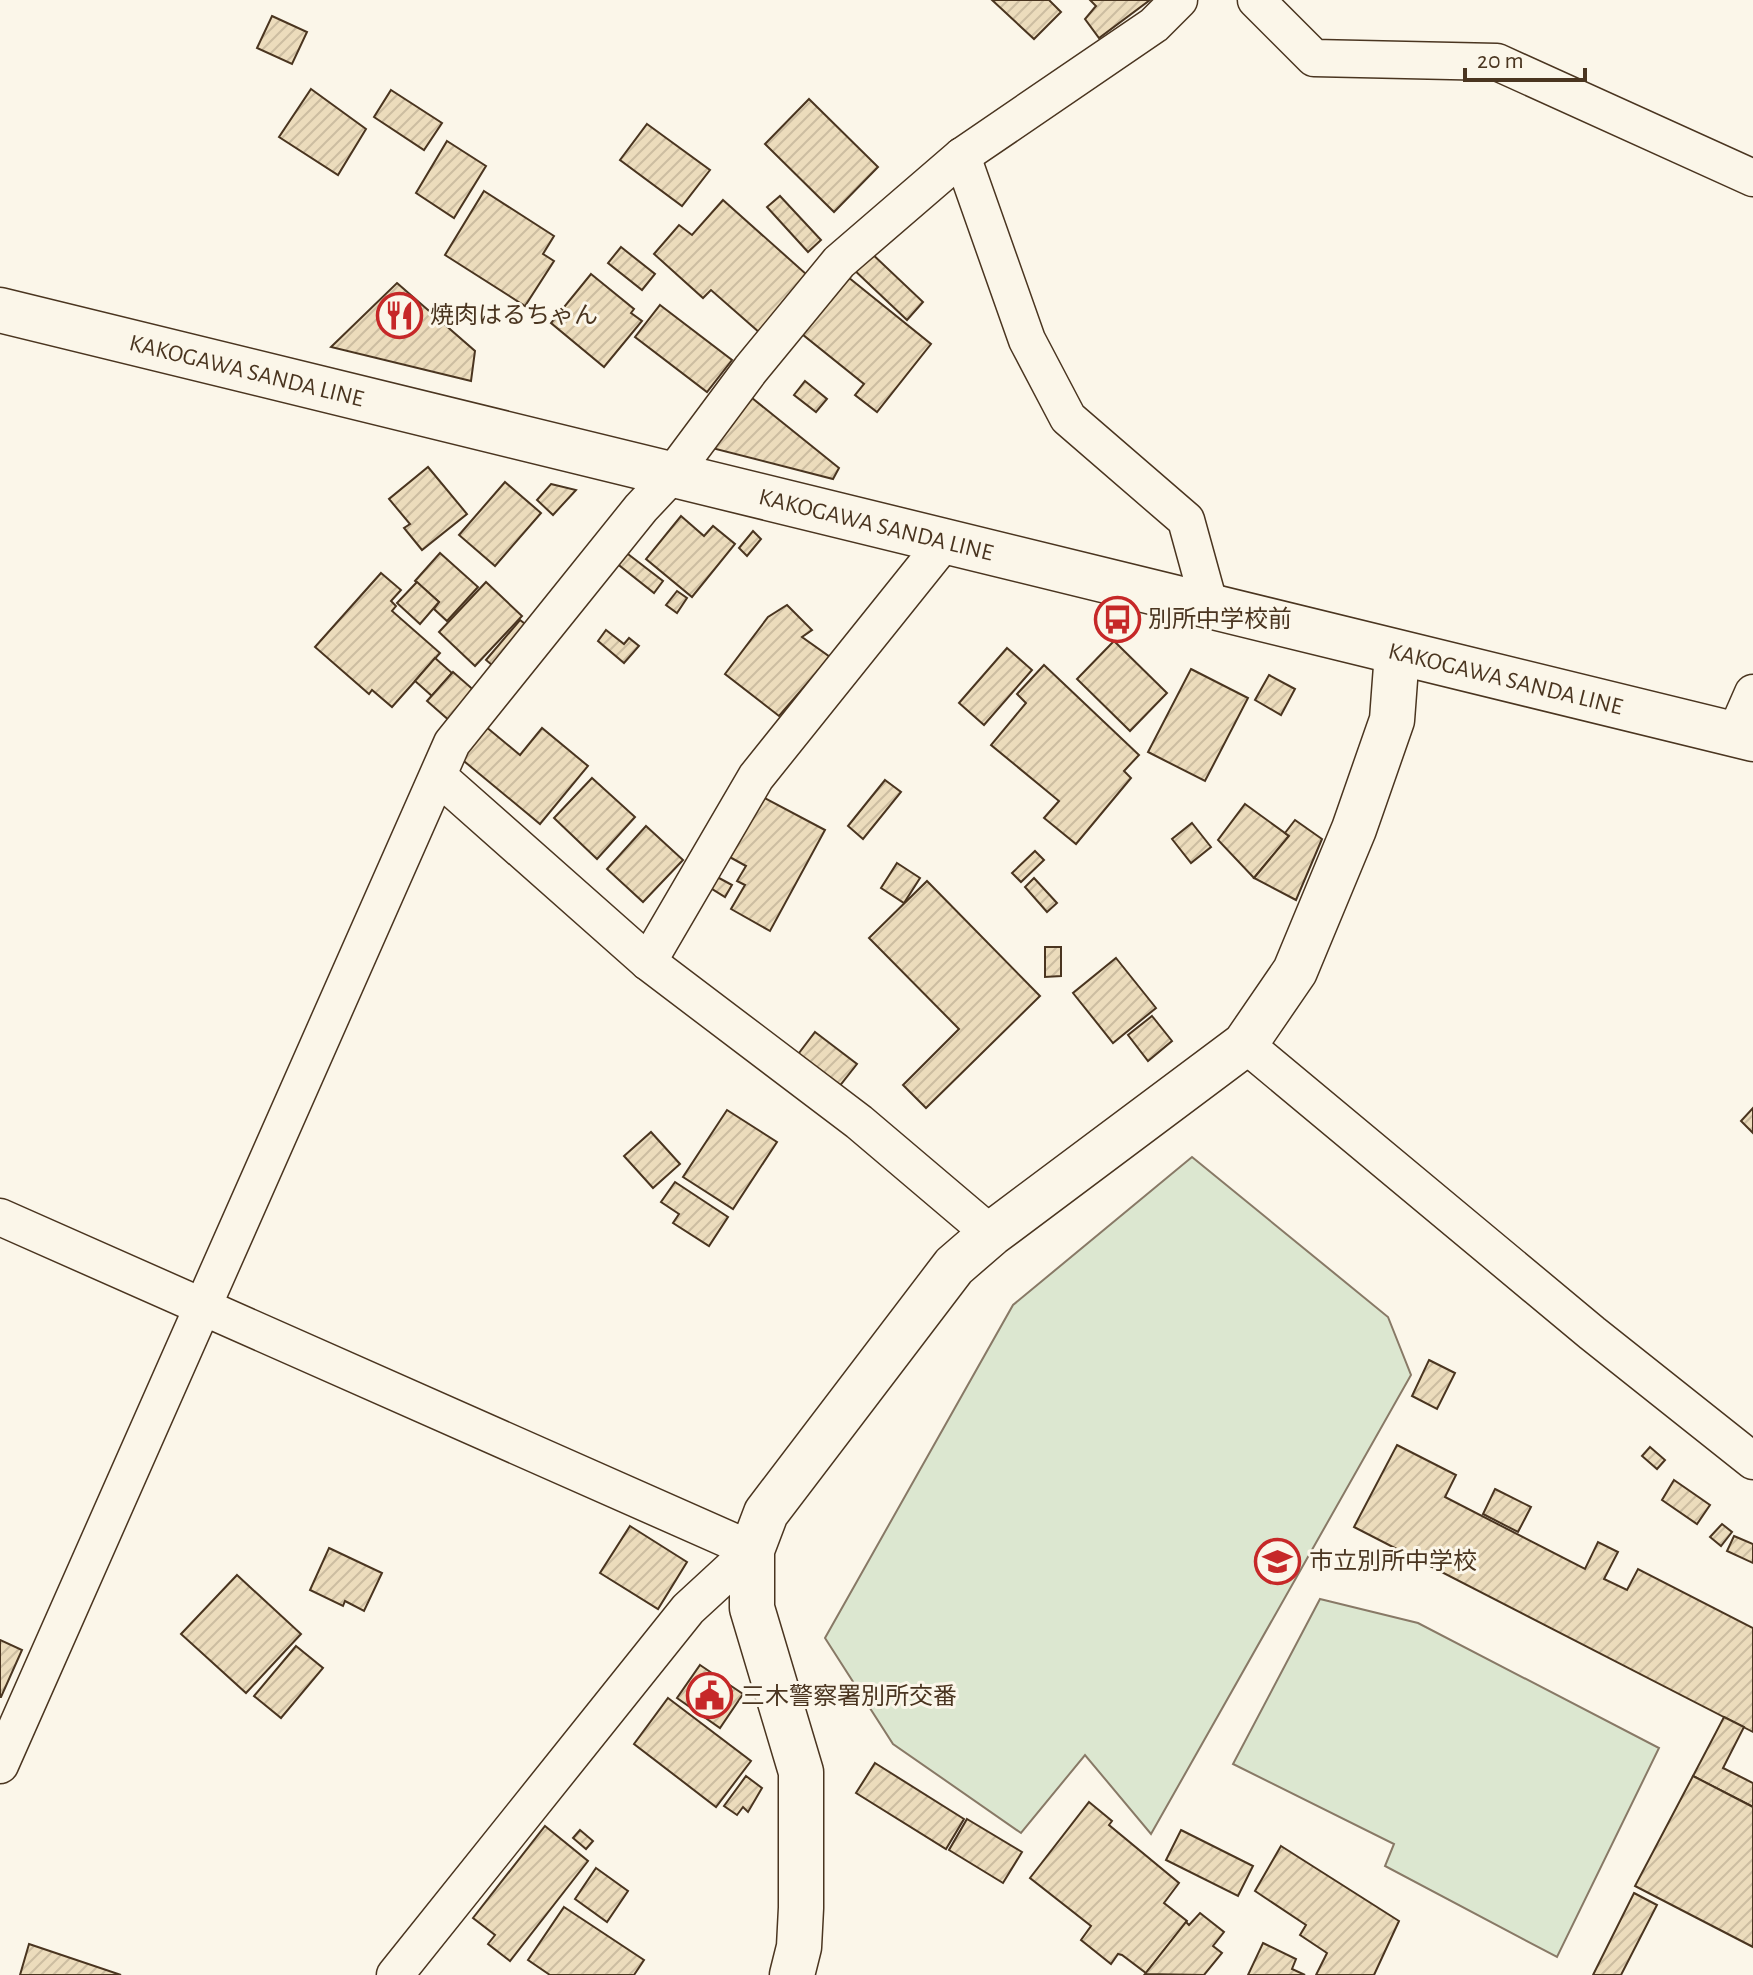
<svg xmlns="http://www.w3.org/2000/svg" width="1753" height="1975" viewBox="0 0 1753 1975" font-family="'Alegreya Sans','Noto Sans JP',sans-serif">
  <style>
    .green { fill: #dce7d0; stroke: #887966; stroke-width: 2 }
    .building { fill: url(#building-hatch); stroke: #4a3520; stroke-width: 2 }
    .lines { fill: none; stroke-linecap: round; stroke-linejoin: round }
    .street-casing { stroke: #4a3520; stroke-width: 39 }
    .secondary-casing { stroke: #4a3520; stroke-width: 47 }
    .primary-casing { stroke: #4a3520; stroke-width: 47 }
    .street { stroke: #fbf6e9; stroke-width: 36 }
    .secondary { stroke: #fbf6e9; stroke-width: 44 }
    .primary { stroke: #fbf6e9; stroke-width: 44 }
    .labels { text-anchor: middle; stroke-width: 6; stroke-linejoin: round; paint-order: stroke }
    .poi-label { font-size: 24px; fill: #4a3520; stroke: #fbf6e9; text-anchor: start }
    .street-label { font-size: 24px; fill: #4a3520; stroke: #fbf6e9 }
  </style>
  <defs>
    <pattern id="building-hatch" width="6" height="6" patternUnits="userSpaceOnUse" patternTransform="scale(2)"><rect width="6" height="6" fill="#ecdcbc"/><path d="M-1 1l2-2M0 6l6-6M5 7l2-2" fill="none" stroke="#ccbda1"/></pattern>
  </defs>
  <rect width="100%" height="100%" fill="#fbf6e9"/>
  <!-- green -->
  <g class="green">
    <polygon points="1192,1157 1388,1317 1411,1375 1151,1834 1085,1755 1021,1833 893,1744 825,1638 1013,1305"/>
    <polygon points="1320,1599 1418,1623 1659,1748 1557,1957 1385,1866 1394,1844 1233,1764"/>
  </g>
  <!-- building -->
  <g class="building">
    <polygon points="992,0 1049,0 1061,12 1034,39"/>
    <polygon points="1090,0 1150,0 1099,38 1085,19 1096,6"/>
    <polygon points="272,16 307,32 292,64 257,48"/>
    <polygon points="311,89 366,129 338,175 279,137"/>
    <polygon points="391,90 442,123 424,150 374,117"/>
    <polygon points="809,99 878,167 834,212 765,144"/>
    <polygon points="647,124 710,170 682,206 620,160"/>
    <polygon points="447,141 486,166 454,218 416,193"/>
    <polygon points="484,191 554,236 543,254 554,261 525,306 445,255"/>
    <polygon points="780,196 821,240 808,252 767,207"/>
    <polygon points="723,200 806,274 760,333 711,290 703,298 654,254 679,225 692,235"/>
    <polygon points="621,247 655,274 642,290 608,263"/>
    <polygon points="868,250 923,302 907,320 851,267"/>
    <polygon points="843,273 931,344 877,412 855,395 864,384 797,330"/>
    <polygon points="591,274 634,309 631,313 642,321 604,367 551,323"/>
    <polygon points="397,283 475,351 471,381 331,347"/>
    <polygon points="660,305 732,360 707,392 635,337"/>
    <polygon points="805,381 827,399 816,412 794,395"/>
    <polygon points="752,398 839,468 833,479 708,447"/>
    <polygon points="428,467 467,514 422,550 404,528 410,524 389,499"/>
    <polygon points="505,482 541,513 495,566 459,535"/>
    <polygon points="551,484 576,490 553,515 537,500"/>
    <polygon points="681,516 704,536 713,526 735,544 692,597 646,559"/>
    <polygon points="753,531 761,539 747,556 739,548"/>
    <polygon points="624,551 663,581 654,593 615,562"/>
    <polygon points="440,553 478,587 447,621 434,609 439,602 415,581"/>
    <polygon points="381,573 401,590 391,601 396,606 392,611 440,653 392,707 372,690 369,694 315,647"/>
    <polygon points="417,582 439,602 420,624 397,603"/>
    <polygon points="486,582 522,616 475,666 439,632"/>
    <polygon points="677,591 687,598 677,613 666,605"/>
    <polygon points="787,605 812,630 802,637 830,657 779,716 725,674 768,617"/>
    <polygon points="520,620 533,630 499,671 486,660"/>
    <polygon points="606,630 624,644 629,638 639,646 624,663 598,641"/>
    <polygon points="1114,641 1167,693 1130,731 1077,679"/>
    <polygon points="1007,648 1032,670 984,725 959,703"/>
    <polygon points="435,658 452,673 432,696 415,681"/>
    <polygon points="1044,665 1139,755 1124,771 1131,778 1076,844 1044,818 1059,801 991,745 1026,703 1017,694"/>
    <polygon points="1191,669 1248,698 1205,781 1148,752"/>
    <polygon points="453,672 477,693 451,722 427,701"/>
    <polygon points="1269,675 1295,689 1281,715 1255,700"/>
    <polygon points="485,726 520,755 542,728 588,766 540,824 459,757"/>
    <polygon points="592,778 635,817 597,859 554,818"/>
    <polygon points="885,780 901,792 863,839 848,826"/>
    <polygon points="759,795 825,830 770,931 731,909 745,885 737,881 746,866 726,855"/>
    <polygon points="1245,804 1289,836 1254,878 1218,840"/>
    <polygon points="1295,820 1322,839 1296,900 1254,878 1289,836 1285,833"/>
    <polygon points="1192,823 1211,847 1191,863 1172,839"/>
    <polygon points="646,826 683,860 643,902 607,869"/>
    <polygon points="1035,851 1044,860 1021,882 1012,873"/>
    <polygon points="897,863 920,878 904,903 881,888"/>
    <polygon points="706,871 732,885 725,897 701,882"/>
    <polygon points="1034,878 1057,903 1047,912 1025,887"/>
    <polygon points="927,881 1040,996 926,1108 903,1085 959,1029 869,938"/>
    <polygon points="1045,947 1061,947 1061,976 1045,977"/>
    <polygon points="1116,958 1156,1008 1113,1043 1073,993"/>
    <polygon points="1152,1016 1172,1041 1148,1061 1128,1035"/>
    <polygon points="815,1032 857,1064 838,1088 796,1057"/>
    <polygon points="1753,1108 1753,1133 1741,1121"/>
    <polygon points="727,1110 777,1142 733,1209 683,1177"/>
    <polygon points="651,1132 680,1164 653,1188 624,1156"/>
    <polygon points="675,1182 728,1217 709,1246 673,1223 679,1214 661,1202"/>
    <polygon points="1429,1360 1455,1373 1437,1409 1412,1396"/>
    <polygon points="1397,1445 1456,1475 1445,1497 1585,1569 1598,1542 1618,1552 1604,1579 1627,1590 1638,1569 1753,1628 1753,1732 1354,1527"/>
    <polygon points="1650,1447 1665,1460 1657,1469 1642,1456"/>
    <polygon points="1674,1480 1710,1505 1697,1524 1662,1500"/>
    <polygon points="1495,1489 1531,1507 1518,1532 1483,1514"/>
    <polygon points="1722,1524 1732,1532 1721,1546 1710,1537"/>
    <polygon points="630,1526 687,1562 658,1609 600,1573"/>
    <polygon points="1734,1536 1753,1544 1753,1563 1727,1551"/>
    <polygon points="329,1548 382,1573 364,1611 345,1601 343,1606 310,1590"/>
    <polygon points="237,1575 301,1634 246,1693 181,1634"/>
    <polygon points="0,1640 22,1650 1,1697 0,1697"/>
    <polygon points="296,1646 323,1668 281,1718 254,1696"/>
    <polygon points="700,1665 743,1694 720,1728 677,1698"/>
    <polygon points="668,1698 751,1761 716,1807 634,1744"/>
    <polygon points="1724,1717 1744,1727 1723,1768 1753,1783 1753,1807 1693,1776"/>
    <polygon points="875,1763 964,1819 946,1849 856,1793"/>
    <polygon points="746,1776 762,1788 748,1812 743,1807 737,1815 724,1806"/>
    <polygon points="1693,1776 1753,1807 1753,1947 1635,1886"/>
    <polygon points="1089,1802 1112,1821 1109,1825 1179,1883 1164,1903 1187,1921 1146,1973 1122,1955 1118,1954 1111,1964 1081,1940 1091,1926 1030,1878"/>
    <polygon points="967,1819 1022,1852 1003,1883 949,1850"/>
    <polygon points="545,1826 588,1861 510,1961 488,1944 495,1935 473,1918"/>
    <polygon points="580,1830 593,1841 586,1849 573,1838"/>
    <polygon points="1181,1830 1253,1866 1238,1896 1166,1860"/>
    <polygon points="1281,1846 1399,1921 1374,1975 1316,1975 1327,1953 1300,1935 1306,1925 1255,1891"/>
    <polygon points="596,1868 628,1891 607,1922 575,1899"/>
    <polygon points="1634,1893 1657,1905 1621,1975 1593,1975"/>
    <polygon points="564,1907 644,1960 634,1975 550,1975 528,1960"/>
    <polygon points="1200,1913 1224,1932 1213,1946 1222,1953 1204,1975 1145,1974 1186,1922 1189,1925"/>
    <polygon points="1263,1943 1296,1959 1292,1969 1305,1975 1248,1975"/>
    <polygon points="29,1944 121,1975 20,1975"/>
  </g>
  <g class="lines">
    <defs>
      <g id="street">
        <polyline points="1256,0 1314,58 1497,62 1753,178"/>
        <polyline points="962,156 1027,340 1068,418 1186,520 1210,607"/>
        <polyline points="1735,734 1753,693"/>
        <polyline points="439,777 648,962 859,1122 991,1234"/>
        <polyline points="648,962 756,777 946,540"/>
        <polyline points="1245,1044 1592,1333 1753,1461"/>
        <polyline points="0,1217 752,1550 688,1609 395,1975"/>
        <polyline points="0,1765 452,743 641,508 672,475 751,369 839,262 962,156 1154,25 1179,0"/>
      </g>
      <polyline id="secondary" points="792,1975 799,1947 801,1908 801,1772 752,1608 752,1550 766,1513 954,1266 991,1234 1245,1044 1295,971 1354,829 1392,720 1397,653"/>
      <g id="primary">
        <path id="s1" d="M0 310 1753 739"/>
      </g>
    </defs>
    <!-- street casing -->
    <use href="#street" class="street-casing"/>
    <!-- secondary casing -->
    <use href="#secondary" class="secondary-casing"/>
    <!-- primary casing -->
    <use href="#primary" class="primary-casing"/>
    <!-- street -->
    <use href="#street" class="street"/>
    <!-- secondary -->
    <use href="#secondary" class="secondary"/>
    <!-- primary -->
    <use href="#primary" class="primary"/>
  </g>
  <!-- icons -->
  <defs>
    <symbol id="restaurant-ring" viewBox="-11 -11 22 22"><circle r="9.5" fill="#fbf6e9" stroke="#c62828" stroke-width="1.5"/><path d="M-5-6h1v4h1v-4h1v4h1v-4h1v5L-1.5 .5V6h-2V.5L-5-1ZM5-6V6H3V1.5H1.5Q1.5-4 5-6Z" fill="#c62828"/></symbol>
    <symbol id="bus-ring" viewBox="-11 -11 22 22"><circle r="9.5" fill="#fbf6e9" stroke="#c62828" stroke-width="1.5"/><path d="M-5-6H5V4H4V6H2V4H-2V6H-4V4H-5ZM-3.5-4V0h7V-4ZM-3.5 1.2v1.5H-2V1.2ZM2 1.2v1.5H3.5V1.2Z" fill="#c62828"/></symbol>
    <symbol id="school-ring" viewBox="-11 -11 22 22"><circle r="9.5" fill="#fbf6e9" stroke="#c62828" stroke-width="1.5"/><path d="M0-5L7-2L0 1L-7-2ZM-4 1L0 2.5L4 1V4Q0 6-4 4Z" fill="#c62828"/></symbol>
    <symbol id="civic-ring" viewBox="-11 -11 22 22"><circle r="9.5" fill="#fbf6e9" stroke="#c62828" stroke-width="1.5"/><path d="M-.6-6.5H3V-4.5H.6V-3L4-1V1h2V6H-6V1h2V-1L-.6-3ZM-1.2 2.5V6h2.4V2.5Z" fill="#c62828"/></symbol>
  </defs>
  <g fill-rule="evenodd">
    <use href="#restaurant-ring" x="374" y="290" width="51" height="51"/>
    <use href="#bus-ring" x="1092" y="594" width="51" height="51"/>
    <use href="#school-ring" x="1252" y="1536" width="51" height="51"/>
    <use href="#civic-ring" x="684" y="1670" width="51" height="51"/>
  </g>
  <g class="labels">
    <!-- poi labels -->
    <g class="poi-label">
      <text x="430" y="323">焼肉はるちゃん</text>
      <text x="1148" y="627">別所中学校前</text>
      <text x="1309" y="1569">市立別所中学校</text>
      <text x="741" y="1704">三木警察署別所交番</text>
    </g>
    <!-- street labels -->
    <g class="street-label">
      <text dy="8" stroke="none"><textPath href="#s1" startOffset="254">KAKOGAWA SANDA LINE</textPath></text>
      <text dy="8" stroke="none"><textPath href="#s1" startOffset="902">KAKOGAWA SANDA LINE</textPath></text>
      <text dy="8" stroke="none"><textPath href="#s1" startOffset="1550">KAKOGAWA SANDA LINE</textPath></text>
    </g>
  </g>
  <!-- scale -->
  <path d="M1465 68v12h120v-12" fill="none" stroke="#4a3520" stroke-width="4"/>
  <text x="1477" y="68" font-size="24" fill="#4a3520" stroke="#fbf6e9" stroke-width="6" paint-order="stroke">20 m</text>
</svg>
